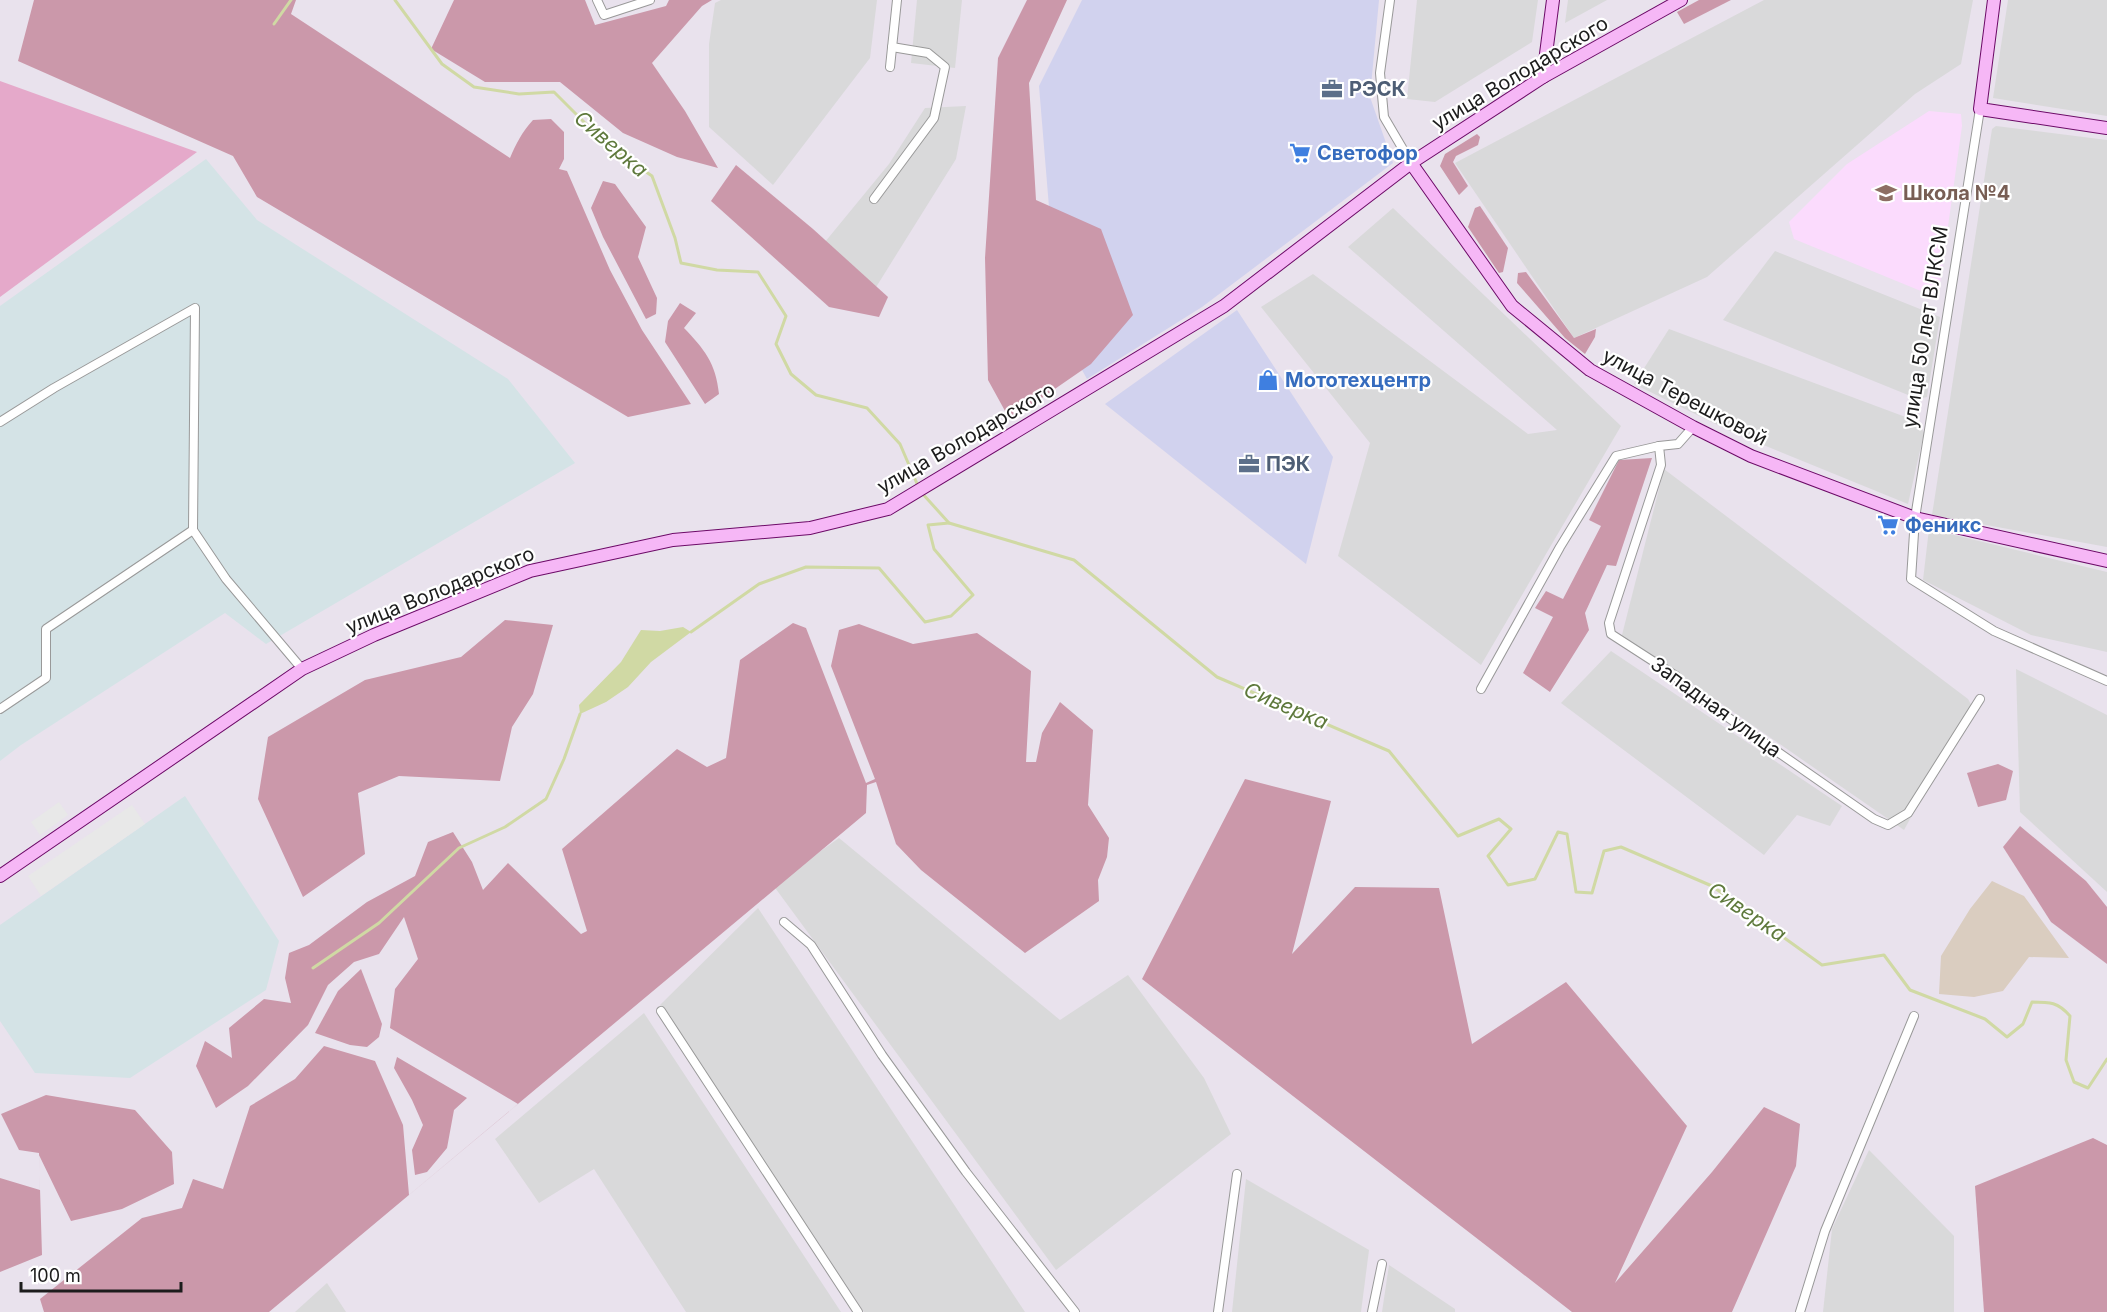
<svg xmlns="http://www.w3.org/2000/svg" width="2107" height="1312" viewBox="0 0 2107 1312" font-family="Inter,sans-serif">
  <style>
    .residential { fill: #d9d9da }
    .commercial { fill: #d1d2ee }
    .industrial { fill: #d4e3e6 }
    .education { fill: #fbdbfd }
    .grass { fill: #e5a9ca }
    .forest { fill: #cb98aa }
    .wetland { fill: #dacdc0 }
    .parking { fill: #e8e8e8 }
    .water { fill: #d0d9a4 }
    .lines { fill: none; stroke-linecap: round; stroke-linejoin: round }
    .stream { stroke: #d0d9a4; stroke-width: 3 }
    .minor-casing { stroke: #999; stroke-width: 10 }
    .secondary-casing { stroke: #6c0a67; stroke-width: 14 }
    .minor { stroke: #fff; stroke-width: 8 }
    .secondary { stroke: #f6b7f6; stroke-width: 12 }
    .labels { text-anchor: middle; stroke-width: 4.5; stroke-linejoin: round; paint-order: stroke }
    .street-label { font-size: 20px; fill: #1c1c1c; stroke: #fff }
    .service-label { font-size: 20px; font-weight: bold; fill: #4e5e75; stroke: #fff; text-anchor: start }
    .shop-label { font-size: 20px; font-weight: bold; fill: #366cbe; stroke: #fff; text-anchor: start }
    .education-label { font-size: 20px; font-weight: bold; fill: #785e54; stroke: #fff; text-anchor: start }
    .water-label { font-size: 21px; font-style: italic; fill: #5e793c; stroke: #fff }
  </style>
  <rect width="100%" height="100%" fill="#e9e2ed"/>
  <!-- residential -->
  <g class="residential">
    <polygon points="721,0 877,0 870,58 773,185 709,127 709,44 715,3"/>
    <polygon points="917,0 962,0 955,68 911,63"/>
    <polygon points="1417,0 1538,0 1532,42 1435,102 1407,99"/>
    <polygon points="1568,0 1607,0 1565,23"/>
    <polygon points="1764,0 1973,0 1961,64 1915,94 1707,277 1574,338 1455,163"/>
    <polygon points="2008,0 2107,0 2107,116 1993,98"/>
    <polygon points="966,106 956,159 873,292 825,242 889,164 925,108"/>
    <polygon points="1996,126 2107,140 2107,547 1932,515 1992,129"/>
    <polygon points="1393,208 1621,426 1481,665 1338,556 1370,443 1261,307 1313,274 1528,434 1557,430 1348,247"/>
    <polygon points="1775,251 1940,317 1927,397 1918,399 1723,320"/>
    <polygon points="1669,329 1919,422 1924,433 1908,504 1734,433 1634,384"/>
    <polygon points="1664,469 1968,699 1972,706 1904,830 1622,635"/>
    <polygon points="1929,529 2107,572 2107,652 2031,635 1923,580"/>
    <polygon points="1611,651 1842,806 1830,826 1797,815 1764,855 1561,703"/>
    <polygon points="2016,669 2107,715 2107,892 2020,812"/>
    <polygon points="839,838 1060,1020 1128,975 1204,1078 1231,1134 1056,1270 773,885"/>
    <polygon points="758,908 1025,1312 864,1312 660,1005"/>
    <polygon points="644,1013 841,1312 686,1312 594,1169 539,1203 495,1139"/>
    <polygon points="1869,1150 1954,1236 1954,1312 1823,1312 1832,1229"/>
    <polygon points="1246,1179 1369,1250 1361,1312 1232,1312"/>
    <polygon points="1389,1265 1455,1309 1455,1312 1382,1312"/>
    <polygon points="327,1283 346,1312 295,1312"/>
  </g>
  <!-- commercial -->
  <g class="commercial">
    <polygon points="1082,0 1379,0 1370,97 1393,163 1202,307 1087,379 1059,328 1039,86"/>
    <polygon points="1237,310 1333,457 1306,564 1105,404"/>
  </g>
  <!-- industrial -->
  <g class="industrial">
    <polygon points="206,159 257,220 508,379 575,463 266,644 225,613 21,745 0,761 0,306"/>
    <polygon points="185,796 279,941 266,990 130,1078 35,1073 0,1021 0,925"/>
  </g>
  <!-- education -->
  <polygon class="education" points="1929,111 1961,114 1962,126 1938,298 1794,239 1789,222 1847,164"/>
  <!-- grass -->
  <polygon class="grass" points="0,81 197,152 0,297"/>
  <!-- forest -->
  <g class="forest">
    <path d="M34 0H296L291 14 510 158C516 144 522 132 533 120L551 119 564 132V159L559 169 567 171 610 270 642 330 691 404 628 417 257 197 233 156 18 61Z"/>
    <polygon points="454,0 585,0 595,25 666,6 669,0 712,0 702,6 652,63 685,111 718,168 677,157 623,133 560,82 485,82 431,49"/>
    <polygon points="1027,0 1067,0 1029,83 1036,200 1101,229 1133,315 1091,364 1010,420 988,380 985,258 998,58"/>
    <polygon points="1699,0 1731,0 1684,24 1677,12"/>
    <polygon points="1477,134 1480,137 1478,145 1456,156 1453,162 1468,186 1459,195 1440,166 1445,154"/>
    <polygon points="736,165 813,229 888,297 879,317 829,307 711,201"/>
    <polygon points="603,181 615,184 646,227 638,257 657,298 656,314 646,319 603,237 591,208"/>
    <polygon points="1480,206 1508,248 1503,272 1499,273 1468,227 1475,208"/>
    <polygon points="1526,272 1574,338 1596,329 1595,337 1585,354 1565,338 1517,283 1518,273"/>
    <path d="M680 303 696 313 684 328C704 349 716 363 719 394L705 404 665 342 668 321Z"/>
    <polygon points="1652,458 1616,566 1607,565 1585,613 1589,630 1550,692 1523,673 1553,617 1535,608 1546,591 1563,599 1601,526 1589,520 1619,460"/>
    <polygon points="505,620 553,625 533,694 512,727 500,781 399,776 358,793 365,854 303,897 258,799 268,737 365,680 461,657"/>
    <polygon points="793,623 806,628 866,783 875,779 831,666 839,630 859,624 913,644 977,633 1031,671 1026,762 1036,762 1042,733 1060,702 1093,730 1088,805 1109,838 1107,857 1098,880 1099,901 1025,953 921,870 896,844 876,782 867,785 866,813 269,1312 44,1312 40,1299 142,1218 182,1208 193,1179 223,1189 250,1106 295,1079 324,1046 375,1061 403,1125 409,1195 518,1104 390,1028 395,989 418,959 404,917 379,954 354,962 328,985 308,1025 248,1086 216,1108 196,1066 205,1041 232,1058 229,1028 264,999 291,1003 285,978 289,953 309,945 367,902 415,876 428,842 453,832 472,862 483,890 508,863 581,934 587,931 562,849 677,749 707,767 726,758 740,660"/>
    <polygon points="1998,764 2013,771 2006,800 1978,807 1967,773"/>
    <polygon points="1245,779 1331,801 1292,954 1355,887 1439,888 1472,1044 1566,982 1687,1126 1615,1283 1712,1172 1764,1107 1800,1124 1796,1166 1732,1312 1572,1312 1142,979"/>
    <polygon points="2020,826 2086,881 2107,907 2107,964 2051,922 2003,847"/>
    <polygon points="361,969 382,1024 379,1037 367,1047 350,1045 315,1033 338,991"/>
    <polygon points="397,1057 467,1098 454,1110 447,1148 427,1172 415,1175 412,1150 423,1125 412,1100 394,1068"/>
    <polygon points="46,1095 135,1110 172,1152 174,1184 122,1209 71,1221 39,1155 42,1255 0,1272 0,1178 40,1190 39,1153 19,1150 1,1114"/>
    <polygon points="2093,1138 2107,1145 2107,1312 1984,1312 1975,1186"/>
  </g>
  <!-- wetland -->
  <polygon class="wetland" points="1992,881 2024,896 2069,958 2029,957 2003,991 1974,997 1939,994 1941,956 1970,909"/>
  <!-- parking -->
  <g class="parking">
    <polygon points="59,802 68,815 40,835 31,822"/>
    <polygon points="132,805 145,824 41,896 28,876"/>
  </g>
  <!-- water -->
  <polygon class="water" points="683,627 691,632 651,662 628,687 606,702 580,714 579,705 621,662 641,630 660,631"/>
  <g class="lines">
    <!-- stream -->
    <g class="stream">
      <polyline points="395,0 442,64 474,87 519,94 554,92 607,145 652,176 675,238 681,263 717,270 758,272 786,316 776,344 791,374 816,395 867,408 900,444 918,486"/>
      <polyline points="274,24 291,0"/>
      <path d="M921 492 949 523 1074 560 1217 677 1389 751 1458 836 1499 819 1511 829 1488 856 1508 885 1535 879 1558 832 1567 834 1576 892 1592 893 1604 851 1621 847 1712 886 1822 965 1884 955 1910 990 1985 1019 2007 1037 2023 1024 2032 1002C2050 1002 2058 1002 2070 1016L2066 1060 2074 1082 2088 1088 2107 1059"/>
      <polyline points="691,632 759,584 806,567 879,568 925,622 951,616 973,595 934,549 928,525 949,523"/>
      <polyline points="313,968 379,923 459,848 505,827 546,799 564,759 580,714"/>
    </g>
    <defs>
      <g id="minor">
        <polyline points="597,0 604,15 650,0"/>
        <polyline points="1390,0 1380,73 1384,117 1411,163"/>
        <polyline points="890,67 897,0"/>
        <polyline points="1980,109 1915,518 1911,579 1994,631 2107,681"/>
        <polyline points="874,199 934,118 945,67 928,53 892,47"/>
        <polyline points="0,422 54,388 195,308 193,530 226,579 302,669"/>
        <polyline points="1693,427 1678,444 1659,446 1661,465 1609,623 1611,634 1676,676 1683,686 1874,819 1888,825 1908,813 1980,699"/>
        <polyline points="1481,689 1560,547 1616,456 1659,446"/>
        <polyline points="0,709 46,678 46,629 193,530"/>
        <polyline points="784,922 811,945 882,1055 966,1172 1075,1312"/>
        <polyline points="661,1011 858,1312"/>
        <polyline points="1218,1312 1237,1174"/>
        <polyline points="1372,1312 1382,1264"/>
        <polyline points="1800,1312 1825,1231 1914,1016"/>
      </g>
      <g id="secondary">
        <polyline points="1994,0 1980,109 2107,128"/>
        <polyline points="1543,77 1553,0"/>
        <polyline points="1411,163 1512,306 1590,370 1693,427 1751,456 1915,518 2107,561"/>
        <polyline points="0,876 302,669 374,635 530,571 673,540 810,528 888,509 1224,306 1411,163 1543,77 1681,0"/>
      </g>
    </defs>
    <!-- minor casing -->
    <use href="#minor" class="minor-casing"/>
    <!-- secondary casing -->
    <use href="#secondary" class="secondary-casing"/>
    <!-- minor -->
    <use href="#minor" class="minor"/>
    <!-- secondary -->
    <use href="#secondary" class="secondary"/>
  </g>
  <!-- icons -->
  <defs>
    <symbol id="office-bare" viewBox="-9 -9 18 18"><path d="M-6-3h4V-5.5h4V-3h4V5H-6ZM-1-4.5V-3h2v-1.5ZM-6 0V1H6V0Z" fill="#5c6f8a" stroke="#fff" stroke-width="2.5" paint-order="stroke"/></symbol>
    <symbol id="supermarket-bare" viewBox="-9 -9 18 18"><path d="M-6-5.5h2.5l.6 2H6L4.5 2H-2.5L-4.4-4H-6ZM-1.5 3.2a1.3 1.3 0 1 0 .1 0ZM3 3.2a1.3 1.3 0 1 0 .1 0Z" fill="#3f7fe0" stroke="#fff" stroke-width="2.5" paint-order="stroke"/></symbol>
    <symbol id="school-bare" viewBox="-9 -9 18 18"><path d="M0-5L7-2L0 1L-7-2ZM-4 1L0 2.5L4 1V4Q0 6-4 4Z" fill="#8d6e63" stroke="#fff" stroke-width="2.5" paint-order="stroke"/></symbol>
    <symbol id="shop-bare" viewBox="-9 -9 18 18"><path d="M-5-2.5h2.3a2.7 3.5 0 0 1 5.4 0H5L5.5 6h-11ZM-1.5-2.5h3a1.5 2.3 0 0 0-3 0Z" fill="#3f7fe0" stroke="#fff" stroke-width="2.5" paint-order="stroke"/></symbol>
  </defs>
  <g fill-rule="evenodd">
    <use href="#office-bare" x="1317" y="74" width="30" height="30"/>
    <use href="#supermarket-bare" x="1285" y="138" width="30" height="30"/>
    <use href="#school-bare" x="1871" y="178" width="30" height="30"/>
    <use href="#shop-bare" x="1253" y="365" width="30" height="30"/>
    <use href="#office-bare" x="1234" y="449" width="30" height="30"/>
    <use href="#supermarket-bare" x="1873" y="510" width="30" height="30"/>
  </g>
  <g class="labels">
    <!-- street labels -->
    <g class="street-label">
      <text transform="translate(1520 73) rotate(-31)" y="7">улица Володарского</text>
      <text transform="translate(1925 327) rotate(-81)" y="7">улица 50 лет ВЛКСМ</text>
      <text transform="translate(1685 397) rotate(28)" y="7">улица Терешковой</text>
      <text transform="translate(966 438) rotate(-30)" y="7">улица Володарского</text>
      <text transform="translate(440 590) rotate(-22)" y="7">улица Володарского</text>
      <text transform="translate(1716 707) rotate(36)" y="7">Западная улица</text>
    </g>
    <!-- service labels -->
    <g class="service-label">
      <text x="1349" y="96">РЭСК</text>
      <text x="1266" y="471">ПЭК</text>
    </g>
    <!-- shop labels -->
    <g class="shop-label">
      <text x="1317" y="160">Светофор</text>
      <text x="1285" y="387">Мототехцентр</text>
      <text x="1905" y="532">Феникс</text>
    </g>
    <!-- education labels -->
    <g class="education-label">
      <text x="1903" y="200">Школа №4</text>
    </g>
    <!-- water labels -->
    <g class="water-label">
      <text transform="translate(611 144) rotate(41)" y="7">Сиверка</text>
      <text transform="translate(1286 706) rotate(23)" y="7">Сиверка</text>
      <text transform="translate(1747 912) rotate(34)" y="7">Сиверка</text>
    </g>
  </g>
  <!-- scale -->
  <path d="M21 1282v9h160v-9" fill="none" stroke="#1c1c1c" stroke-width="3"/>
  <text x="30" y="1282" font-size="18" fill="#1c1c1c" stroke="#ffffff" stroke-width="4.5" paint-order="stroke">100 m</text>
</svg>
